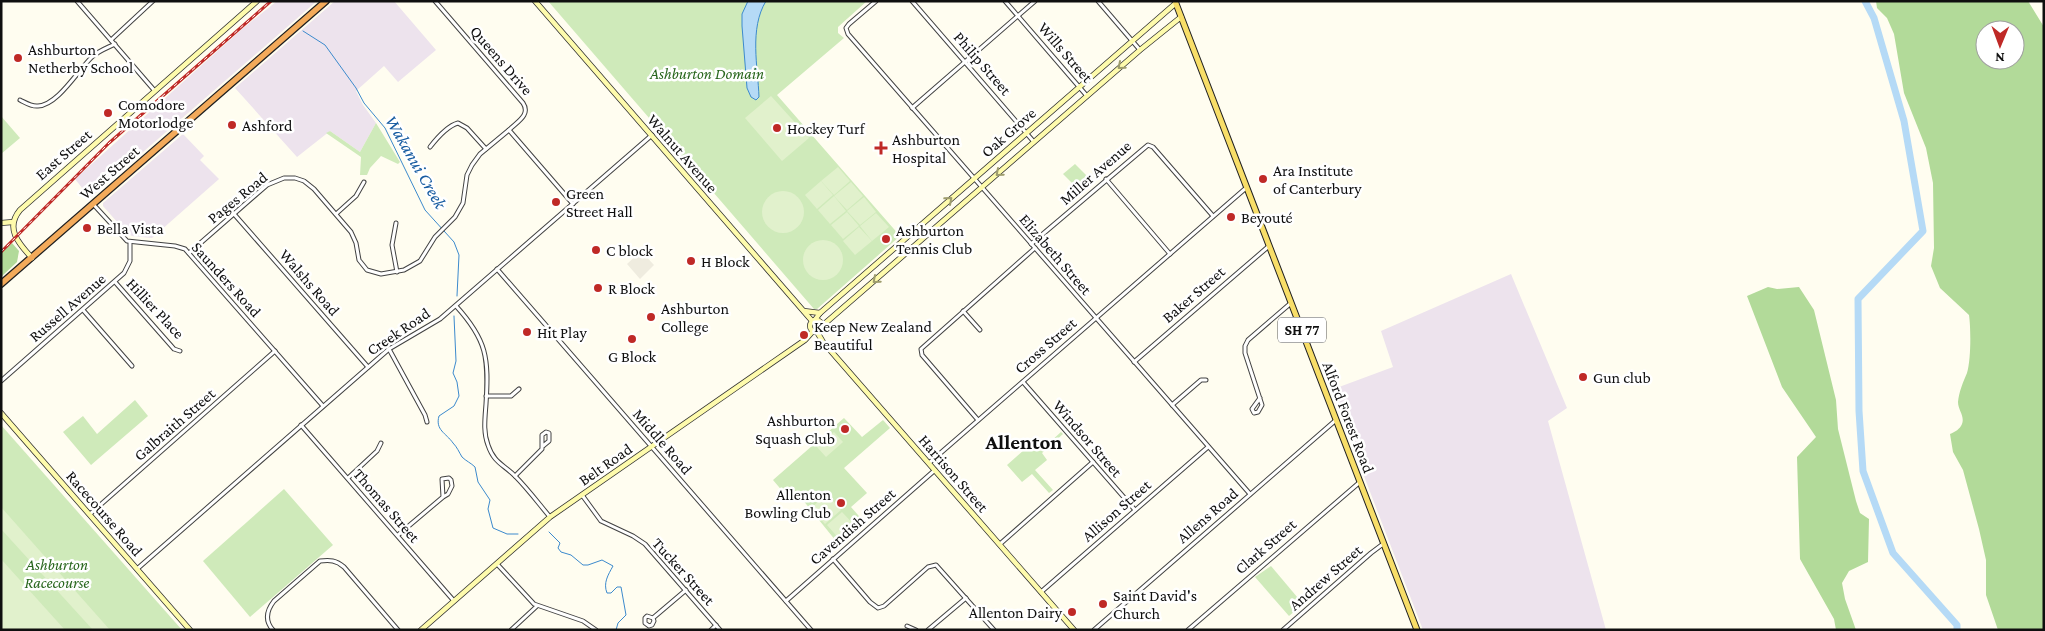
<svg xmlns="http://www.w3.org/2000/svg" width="2045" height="631" viewBox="0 0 2045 631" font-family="'Crimson Pro',serif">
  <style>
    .industrial { fill: #ede3ed }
    .green { fill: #cfeaba }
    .forest { fill: #b2da99; fill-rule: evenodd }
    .pitch { fill: #e1f1cc }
    .plaza { fill: #efecdf }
    .water { fill: #b5daf6; stroke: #3c8acd }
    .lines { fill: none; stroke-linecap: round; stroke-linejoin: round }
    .stream { stroke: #3c8acd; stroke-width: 1 }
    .river { stroke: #b5daf6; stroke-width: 7 }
    .street-casing { stroke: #424242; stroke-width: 5 }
    .secondary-casing { stroke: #313131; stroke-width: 6 }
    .primary-casing { stroke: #202020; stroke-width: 7 }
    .highway-casing { stroke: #202020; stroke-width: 8 }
    .street { stroke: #fff; stroke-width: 3 }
    .secondary { stroke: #fefbac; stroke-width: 4.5 }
    .primary { stroke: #f8de68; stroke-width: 5 }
    .highway { stroke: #f3aa5a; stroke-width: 5.5 }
    .rail-casing { stroke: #bf2926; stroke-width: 3 }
    .rail { stroke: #fff; stroke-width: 1; stroke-dasharray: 4; stroke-linecap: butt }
    .oneway { stroke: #9e9d6d }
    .poi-dot { fill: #bf2926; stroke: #fff; stroke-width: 2 }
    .labels { text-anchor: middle; stroke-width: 5; stroke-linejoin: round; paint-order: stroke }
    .shield { fill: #fff; stroke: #575757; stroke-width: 1 }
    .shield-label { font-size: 15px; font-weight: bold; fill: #0f0f0f }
    .poi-label { font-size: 16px; fill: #0f0f0f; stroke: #fff; text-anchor: start }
    .street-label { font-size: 16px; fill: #0f0f0f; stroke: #fff }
    .park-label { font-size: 16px; font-style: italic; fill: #29671e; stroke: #fff }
    .water-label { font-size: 18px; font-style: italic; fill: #185ca1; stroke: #fff }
    .district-label { font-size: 21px; font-weight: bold; fill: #0f0f0f; stroke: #fff }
  </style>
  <rect width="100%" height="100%" fill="#fffdf0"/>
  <!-- industrial -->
  <g class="industrial">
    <polygon points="277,1 317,1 90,198 75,179 242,29"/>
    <polygon points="335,1 394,1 436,50 398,82 384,66 356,91 363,105 376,123 360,152 330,131 297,157 235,88"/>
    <polygon points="183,134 204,156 200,160 219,179 152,238 132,236 126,232 103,206 103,203"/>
    <polygon points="1511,274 1567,408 1548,421 1606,630 1423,630 1331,390 1393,367 1381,331"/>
  </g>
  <!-- green -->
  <g class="green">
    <polygon points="548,1 867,1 838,27 838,33 844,38 777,95 900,236 817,309 814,309"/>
    <polygon points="1,116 20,138 1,154"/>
    <polygon points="376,123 400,162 398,164 381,156 370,168 367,175 360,175 361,157 326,133 330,131 360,152"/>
    <polygon points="1075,164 1093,182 1081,192 1063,174"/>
    <polygon points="135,400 148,416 91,465 63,432 83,416 97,434"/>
    <polygon points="844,418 862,437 883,420 890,428 844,468 867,493 851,507 865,523 840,546 798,494 790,500 773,480"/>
    <polygon points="1,425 182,630 1,630"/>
    <polygon points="1061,432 1063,434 1042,453 1047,460 1035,470 1053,490 1049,493 1032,474 1022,482 1007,465 1032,443 1040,451"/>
    <polygon points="284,489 333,545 250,617 203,561"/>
    <polygon points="1271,566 1303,604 1289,616 1255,577"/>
  </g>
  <!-- forest -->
  <g class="forest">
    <path d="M1876 1H2028L2044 27V630H1998L1986 595V560L1979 529 1963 470 1953 452 1950 434C1955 432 1960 429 1962 424 1965 416 1958 410 1958 402 1959 392 1963 382 1967 373 1971 360 1971 329 1969 315L1940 288 1931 266 1934 248 1933 183 1926 148 1904 93 1894 34 1887 18 1877 8ZM1985 30H2015V60H1985Z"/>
    <polygon points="12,243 19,251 17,262 1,277 1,253"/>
    <polygon points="1768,287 1777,289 1799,287 1814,310 1836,400 1838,429 1856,501 1860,513 1869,519 1868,562 1849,571 1842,583 1845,599 1856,630 1836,630 1834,619 1800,559 1797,457 1816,437 1782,387 1747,296"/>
  </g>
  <!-- pitch -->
  <g class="pitch">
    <polygon points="771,96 809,138 782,161 745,118"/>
    <polygon points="838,167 850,181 834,195 821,181"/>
    <polygon points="821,181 833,195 817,209 805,195"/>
    <polygon points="851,182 863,196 847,210 834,196"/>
    <circle cx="783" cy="212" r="21"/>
    <polygon points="834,196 846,211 830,224 818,210"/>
    <polygon points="864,197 876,212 860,225 847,211"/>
    <polygon points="847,212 859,226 843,239 831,225"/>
    <polygon points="876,213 889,227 872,241 860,226"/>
    <polygon points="859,227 872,241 855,255 843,241"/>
    <circle cx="823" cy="260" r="20"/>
    <polygon points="834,432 843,442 826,457 817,447"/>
    <polygon points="827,494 841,510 825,524 811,508"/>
    <polygon points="1,507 110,630 93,630 1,529"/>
    <polygon points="842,512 856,527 841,541 827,525"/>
    <polygon points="1,559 65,630 1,630"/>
  </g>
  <!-- plaza -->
  <polygon class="plaza" points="641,251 654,265 640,279 627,264"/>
  <!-- water -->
  <path class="water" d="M748 1H766C749 29 758 67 759 97L756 100 751 97 747 88 742 26V14Z"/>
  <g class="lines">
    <!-- stream -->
    <g class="stream">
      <polyline points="303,31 325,45 356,88 364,103 385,128 425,210 454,242 459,255 457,296"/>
      <path d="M454 316 456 361 453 373 457 382 459 396 454 406 439 416C435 430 446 433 453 443 457 447 459 452 462 457 466 461 471 463 475 467L478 482 490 500 488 509 493 528 507 534H518"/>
      <path d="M549 532 560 543 558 548 561 552 571 555 583 565H588L602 560 613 566C608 575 603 583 607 593H611L617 587H621L626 615 618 623 616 630"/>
    </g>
    <!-- river -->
    <polyline class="river" points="1865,1 1874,18 1904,121 1923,231 1858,299 1859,411 1863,471 1893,553 1957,625 1957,630"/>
    <defs>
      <g id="street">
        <polyline points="77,1 154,90"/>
        <path d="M435 1 523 103C531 115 517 122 509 130L573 204"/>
        <polyline points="876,1 849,24 846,28 848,34 1250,494"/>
        <polyline points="912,1 1034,142"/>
        <polyline points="1005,1 1087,96"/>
        <polyline points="1098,1 1140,50"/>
        <polyline points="111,40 153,1"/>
        <path d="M20 100C26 103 32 107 38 106 58 105 78 70 92 57 98 51 107 48 115 44"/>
        <polyline points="912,108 1035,1"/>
        <path d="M430 147C437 138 447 126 458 123L467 128 486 149"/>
        <polyline points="1106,179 1170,254"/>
        <polyline points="93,204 127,241 175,246 185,249 323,406"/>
        <polyline points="234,214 368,367"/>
        <polyline points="336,214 356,196 364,182"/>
        <polyline points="396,223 392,245 397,272"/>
        <polyline points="1031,244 1148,145 1153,147 1213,216"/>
        <polyline points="189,253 267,185 284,178 295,178 304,181 314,189 351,232 356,243 359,260 367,270 381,274 404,270 420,261 435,237 455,217 463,203 467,175 472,165 480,154 509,130"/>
        <polyline points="497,269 811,630"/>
        <polyline points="115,282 174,349 180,351"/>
        <path d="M456 306C487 340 489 358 486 404 485 418 483 432 488 445 494 463 503 464 515 476 528 489 539 504 550 517"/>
        <polyline points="83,310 132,366"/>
        <polyline points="963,311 980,330"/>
        <polyline points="389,349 425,415 427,422"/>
        <polyline points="1134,362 1269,246"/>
        <polyline points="1,381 124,273 130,261 130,242"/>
        <polyline points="1023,382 1135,510"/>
        <polyline points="486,396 511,396 519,389"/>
        <polyline points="1260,398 1252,409 1254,413 1258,412 1262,405 1245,353 1245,346 1248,340 1291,303"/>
        <polyline points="1172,405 1201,380 1206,380"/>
        <polyline points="978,420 922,355 921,349 1035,248"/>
        <polyline points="301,425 454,601"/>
        <polyline points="929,463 1246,188"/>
        <polyline points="515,476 542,449 542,435 546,432 549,433 549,441 543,446"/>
        <polyline points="348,478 377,451 381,443"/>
        <polyline points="582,495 601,521 633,536 645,544 720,630"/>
        <polyline points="90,514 275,351"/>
        <polyline points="398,535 443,497 442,479 449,478 451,480 452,486 448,494 443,497"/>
        <polyline points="1000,544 1093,462"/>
        <polyline points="833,559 870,602 878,608 884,606 928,567 936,565 994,630"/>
        <polyline points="497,564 534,604 583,621 596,630"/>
        <polyline points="137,569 389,349 440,319 652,135"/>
        <polyline points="1041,592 1208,447"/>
        <polyline points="786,601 935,470"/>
        <polyline points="653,618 647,616 645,618 645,623 649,626 652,625 654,621 653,618 686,590"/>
        <polyline points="907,626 916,630"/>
        <path d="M273 630C264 620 267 610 274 601L320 561C330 560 336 560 344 567L398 630"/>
        <polyline points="511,630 537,606"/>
        <polyline points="711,630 716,625"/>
        <polyline points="928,630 966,598"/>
        <polyline points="1094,630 1336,420"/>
        <polyline points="1188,630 1360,482"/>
        <polyline points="1283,630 1371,553 1383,544"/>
      </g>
      <g id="secondary">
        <polyline points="535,1 813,322"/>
        <polyline points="1,223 13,222"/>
        <path d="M32 258C18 243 5 228 20 210L257 1"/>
        <polyline points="804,311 820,313"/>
        <circle cx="816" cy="326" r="6"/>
        <polyline points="814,321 820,313 1176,3"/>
        <polyline points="822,326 1140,50 1181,17"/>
        <polyline points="817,332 823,342 1074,630"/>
        <polyline points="1,413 190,630"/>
        <polyline points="421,630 550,517 805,340 813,331"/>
      </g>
      <polyline id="primary" points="1175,1 1417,630"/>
      <polyline id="highway" points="1,284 326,1"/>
    </defs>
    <!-- street casing -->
    <use href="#street" class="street-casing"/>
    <!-- secondary casing -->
    <use href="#secondary" class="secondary-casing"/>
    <!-- primary casing -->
    <use href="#primary" class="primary-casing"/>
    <!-- highway casing -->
    <use href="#highway" class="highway-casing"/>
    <!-- street -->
    <use href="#street" class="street"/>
    <!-- secondary -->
    <use href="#secondary" class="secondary"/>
    <!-- primary -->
    <use href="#primary" class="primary"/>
    <!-- highway -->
    <use href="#highway" class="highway"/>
    <defs>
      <polyline id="rail" points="1,252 109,143 271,1"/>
    </defs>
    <!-- rail casing -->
    <use href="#rail" class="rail-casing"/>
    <!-- rail -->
    <use href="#rail" class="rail"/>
  </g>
  <!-- one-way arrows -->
  <defs><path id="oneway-chevron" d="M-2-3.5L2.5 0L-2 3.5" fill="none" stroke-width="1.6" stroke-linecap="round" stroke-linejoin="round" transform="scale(1.25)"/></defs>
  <g class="oneway">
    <use href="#oneway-chevron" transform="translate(1121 66) rotate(139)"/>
    <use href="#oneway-chevron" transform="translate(999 173) rotate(139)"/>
    <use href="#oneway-chevron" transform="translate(949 200) rotate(-41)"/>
    <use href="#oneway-chevron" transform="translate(876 280) rotate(139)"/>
  </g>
  <!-- markers -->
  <g class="poi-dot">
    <circle cx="18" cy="58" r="5"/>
    <circle cx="108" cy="113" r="5"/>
    <circle cx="232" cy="125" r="5"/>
    <circle cx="777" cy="128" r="5"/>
    <path d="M878.5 140.5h5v5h5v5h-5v5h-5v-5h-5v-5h5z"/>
    <circle cx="1263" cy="179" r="5"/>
    <circle cx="556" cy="202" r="5"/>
    <circle cx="1231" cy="217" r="5"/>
    <circle cx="87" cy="228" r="5"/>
    <circle cx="886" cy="239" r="5"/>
    <circle cx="596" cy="250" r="5"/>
    <circle cx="691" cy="261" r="5"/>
    <circle cx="598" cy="288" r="5"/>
    <circle cx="651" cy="317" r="5"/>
    <circle cx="527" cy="332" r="5"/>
    <circle cx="804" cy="335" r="5"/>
    <circle cx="632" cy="339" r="5"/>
    <circle cx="1583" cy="377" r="5"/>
    <circle cx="845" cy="429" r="5"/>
    <circle cx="841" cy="503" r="5"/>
    <circle cx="1103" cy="604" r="5"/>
    <circle cx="1072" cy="612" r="5"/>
  </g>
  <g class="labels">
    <!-- shield labels -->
    <rect class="shield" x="1278" y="317.5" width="48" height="25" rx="4"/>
    <g class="shield-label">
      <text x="1302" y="335">SH 77</text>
    </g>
    <!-- poi labels -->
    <g class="poi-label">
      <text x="28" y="55">Ashburton<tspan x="28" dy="18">Netherby School</tspan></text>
      <text x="118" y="110">Comodore<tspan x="118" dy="18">Motorlodge</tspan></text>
      <text x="242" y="131">Ashford</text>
      <text x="787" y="134">Hockey Turf</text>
      <text x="892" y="145">Ashburton<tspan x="892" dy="18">Hospital</tspan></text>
      <text x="1273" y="176">Ara Institute<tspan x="1273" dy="18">of Canterbury</tspan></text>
      <text x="566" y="199">Green<tspan x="566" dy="18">Street Hall</tspan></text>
      <text x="1241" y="223">Beyouté</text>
      <text x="97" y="234">Bella Vista</text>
      <text x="896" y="236">Ashburton<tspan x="896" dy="18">Tennis Club</tspan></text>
      <text x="606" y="256">C block</text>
      <text x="701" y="267">H Block</text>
      <text x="608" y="294">R Block</text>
      <text x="661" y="314">Ashburton<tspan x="661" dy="18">College</tspan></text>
      <text x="814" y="332">Keep New Zealand<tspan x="814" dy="18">Beautiful</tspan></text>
      <text x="537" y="338">Hit Play</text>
      <text x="632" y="362" text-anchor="middle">G Block</text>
      <text x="1593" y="383">Gun club</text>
      <text x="835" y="426" text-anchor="end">Ashburton<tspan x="835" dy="18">Squash Club</tspan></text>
      <text x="831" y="500" text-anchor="end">Allenton<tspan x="831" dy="18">Bowling Club</tspan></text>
      <text x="1113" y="601">Saint David's<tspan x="1113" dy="18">Church</tspan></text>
      <text x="1062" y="618" text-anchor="end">Allenton Dairy</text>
    </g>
    <!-- street labels -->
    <g class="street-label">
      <text transform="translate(1066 52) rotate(49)" y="6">Wills Street</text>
      <text transform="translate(502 60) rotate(49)" y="6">Queens Drive</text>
      <text transform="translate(983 63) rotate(49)" y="6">Philip Street</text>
      <text transform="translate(1008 132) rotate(-41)" y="6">Oak Grove</text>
      <text transform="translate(683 153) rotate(49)" y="6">Walnut Avenue</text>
      <text transform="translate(63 154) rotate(-41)" y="6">East Street</text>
      <text transform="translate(109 172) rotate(-41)" y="6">West Street</text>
      <text transform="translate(1095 172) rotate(-41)" y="6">Miller Avenue</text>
      <text transform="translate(237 197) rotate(-39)" y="6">Pages Road</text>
      <text transform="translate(1056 254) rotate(49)" y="6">Elizabeth Street</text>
      <text transform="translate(227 279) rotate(48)" y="6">Saunders Road</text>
      <text transform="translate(310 282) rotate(49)" y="6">Walshs Road</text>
      <text transform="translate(1193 294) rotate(-41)" y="6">Baker Street</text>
      <text transform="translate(67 307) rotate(-41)" y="6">Russell Avenue</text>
      <text transform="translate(156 308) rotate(47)" y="6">Hillier Place</text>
      <text transform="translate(398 331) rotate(-34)" y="6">Creek Road</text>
      <text transform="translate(1045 345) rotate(-41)" y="6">Cross Street</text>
      <text transform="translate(1349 417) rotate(69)" y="6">Alford Forest Road</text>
      <text transform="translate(174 424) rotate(-41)" y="6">Galbraith Street</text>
      <text transform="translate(1088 438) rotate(49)" y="6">Windsor Street</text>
      <text transform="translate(663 441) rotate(49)" y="6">Middle Road</text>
      <text transform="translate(605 464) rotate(-35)" y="6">Belt Road</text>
      <text transform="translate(954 473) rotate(49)" y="6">Harrison Street</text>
      <text transform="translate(387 505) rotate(49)" y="6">Thomas Street</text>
      <text transform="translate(1116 510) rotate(-41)" y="6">Allison Street</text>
      <text transform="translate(105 513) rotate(49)" y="6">Racecourse Road</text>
      <text transform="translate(1207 515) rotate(-41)" y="6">Allens Road</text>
      <text transform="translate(852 526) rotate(-41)" y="6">Cavendish Street</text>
      <text transform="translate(1265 546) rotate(-41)" y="6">Clark Street</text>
      <text transform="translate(684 571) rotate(48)" y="6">Tucker Street</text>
      <text transform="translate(1325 577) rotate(-41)" y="6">Andrew Street</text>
    </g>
    <!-- park labels -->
    <g class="park-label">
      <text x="707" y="79">Ashburton Domain</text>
      <text x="57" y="570">Ashburton<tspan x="57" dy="18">Racecourse</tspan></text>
    </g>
    <!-- water labels -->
    <g class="water-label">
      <text transform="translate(416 162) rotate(60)" y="6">Wakanui Creek</text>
    </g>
    <!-- district labels -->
    <g class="district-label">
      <text x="1024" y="449">Allenton</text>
    </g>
  </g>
  <!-- border -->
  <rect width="2045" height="631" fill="none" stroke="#0f0f0f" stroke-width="5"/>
  <!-- north arrow -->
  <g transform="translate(2000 45) rotate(181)"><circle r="24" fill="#ffffff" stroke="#9f9f9f"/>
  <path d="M0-4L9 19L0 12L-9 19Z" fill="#bf2926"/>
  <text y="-8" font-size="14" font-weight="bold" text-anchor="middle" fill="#0f0f0f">N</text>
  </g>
</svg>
